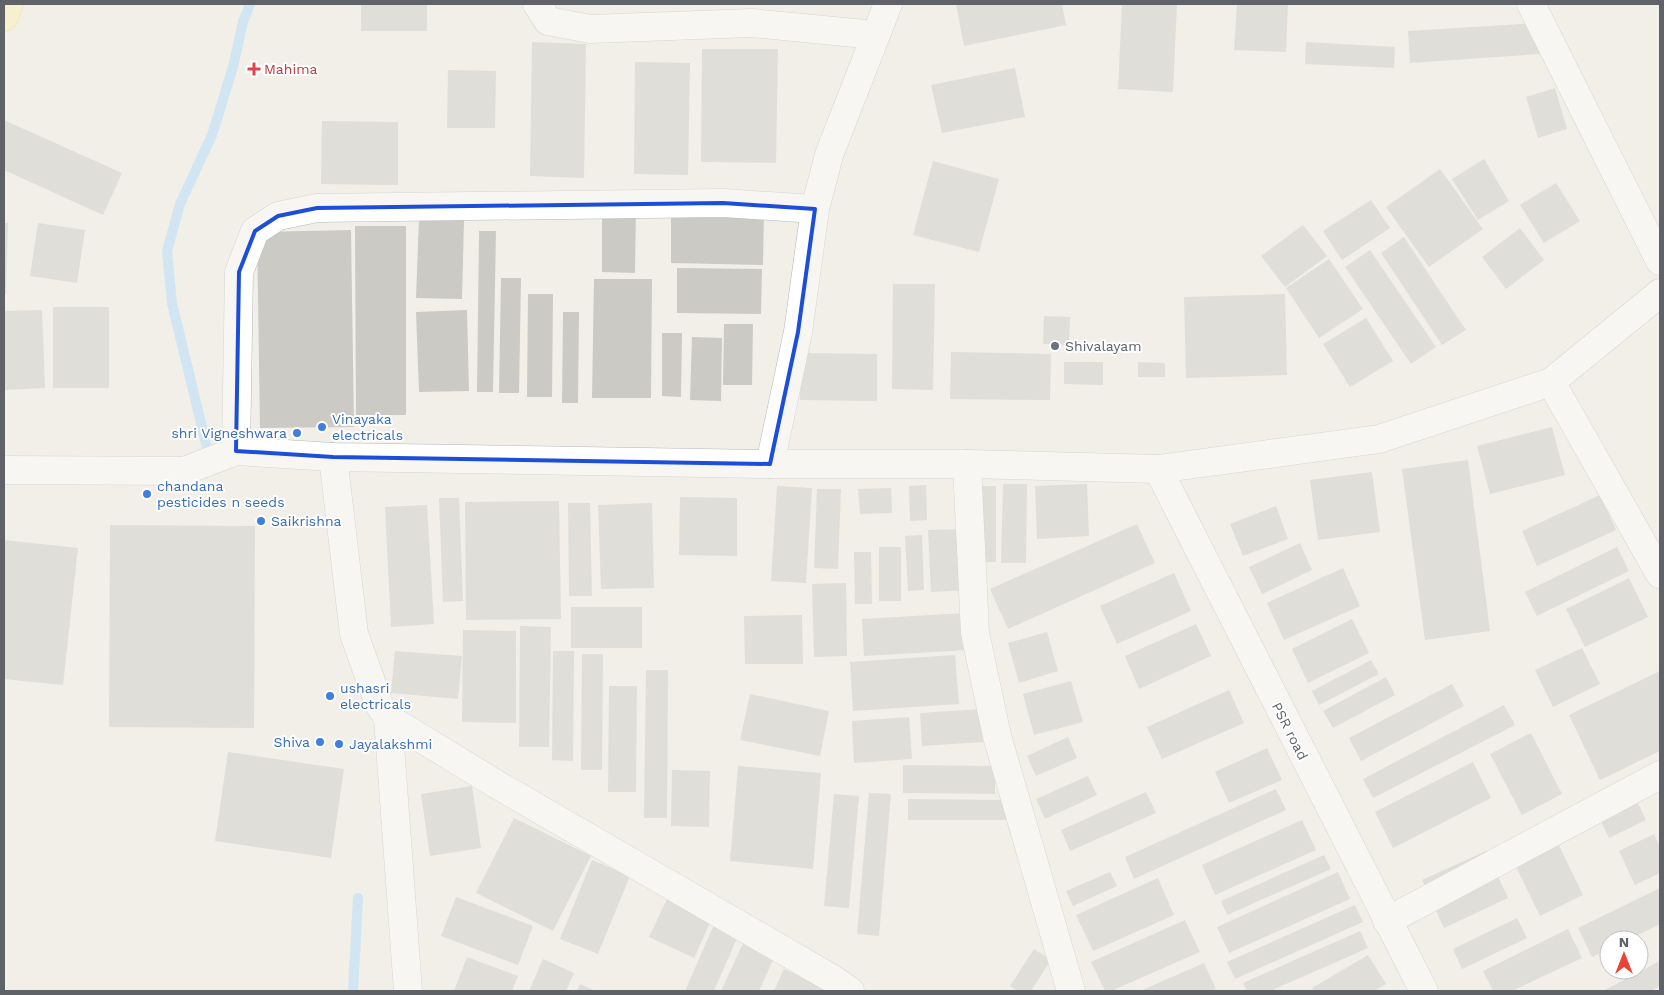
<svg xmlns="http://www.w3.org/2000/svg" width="1664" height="995" viewBox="0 0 1664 995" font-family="'Work Sans',sans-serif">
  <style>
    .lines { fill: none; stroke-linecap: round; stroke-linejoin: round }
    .stream { stroke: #aadaff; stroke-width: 10 }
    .building { fill: #cccac5 }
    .street-casing { stroke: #b5b8bc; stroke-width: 29 }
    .primary-casing { stroke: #f2c960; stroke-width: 29 }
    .street { stroke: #fff; stroke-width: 28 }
    .primary { stroke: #fff2af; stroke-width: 28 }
    .marked { fill: none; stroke: #1d4ed8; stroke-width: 4; stroke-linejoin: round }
    .health-dot { fill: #e0444e; stroke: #fff; stroke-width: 2 }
    .worship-dot { fill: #6b7280; stroke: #fff; stroke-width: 2 }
    .shop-dot { fill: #3f7fe0; stroke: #fff; stroke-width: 2 }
    .labels { text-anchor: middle; stroke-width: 4; stroke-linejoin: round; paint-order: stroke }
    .health-label { font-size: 14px; fill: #be3a42; stroke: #fff; text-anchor: start }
    .worship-label { font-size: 14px; fill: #5b616d; stroke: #fff; text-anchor: start }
    .shop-label { font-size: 14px; fill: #366cbe; stroke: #fff; text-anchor: start }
    .street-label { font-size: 14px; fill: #5f6368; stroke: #fff }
  </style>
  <rect width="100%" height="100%" fill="#f1efe8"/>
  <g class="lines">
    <!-- stream -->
    <g class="stream">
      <polyline points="208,452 172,303 167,251 180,204 212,135 233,67 243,22 250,4"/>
      <polyline points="353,991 358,898"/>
    </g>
  </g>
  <!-- building -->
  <g class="building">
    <rect x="361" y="4" width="66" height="27"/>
    <polygon points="956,4 1062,4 1066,25 964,46"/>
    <polygon points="1122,4 1177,4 1173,92 1118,89"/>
    <polygon points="1237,4 1288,4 1286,52 1234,50"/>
    <polygon points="1537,23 1540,54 1410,63 1408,31"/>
    <polygon points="532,42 586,44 584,178 530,176"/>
    <polygon points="1306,42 1395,47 1394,68 1305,64"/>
    <polygon points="702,49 778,49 776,163 701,162"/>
    <polygon points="635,62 690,63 688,175 634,174"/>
    <polygon points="1015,68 1025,117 942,133 931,85"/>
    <polygon points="448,70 496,71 495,128 447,128"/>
    <polygon points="1555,88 1567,129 1538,138 1526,97"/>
    <polygon points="4,120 122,173 103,215 4,170"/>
    <polygon points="322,121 398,122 398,185 321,184"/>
    <polygon points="1484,159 1509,201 1478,220 1452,179"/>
    <polygon points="933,161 999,179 979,252 913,235"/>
    <polygon points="1440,169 1483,229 1429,267 1386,207"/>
    <polygon points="1556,183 1580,221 1544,243 1520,205"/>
    <polygon points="1371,200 1390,228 1342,260 1323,231"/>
    <polygon points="602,205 636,206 635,273 602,272"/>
    <polygon points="671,210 764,211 763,265 671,263"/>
    <polygon points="419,219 464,220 462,299 416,298"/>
    <polygon points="4,223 8,223 6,294 4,294"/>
    <polygon points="38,223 85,230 77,283 30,276"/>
    <polygon points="1303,225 1327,256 1285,287 1261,256"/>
    <polygon points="355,226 406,226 406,415 356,415"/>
    <polygon points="1520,228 1544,260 1506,289 1482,257"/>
    <polygon points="351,230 354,427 260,428 257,232"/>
    <polygon points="479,231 496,231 493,392 477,392"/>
    <polygon points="1404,237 1466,330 1442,345 1381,253"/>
    <polygon points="1370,250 1436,347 1411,364 1345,267"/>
    <polygon points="1329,259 1363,309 1319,338 1286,288"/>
    <polygon points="677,268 762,269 761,314 677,313"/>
    <polygon points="501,278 521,278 519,393 499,393"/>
    <polygon points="594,279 652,279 651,398 592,398"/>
    <polygon points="893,284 935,284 933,390 892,389"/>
    <polygon points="528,294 553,294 552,397 527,397"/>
    <polygon points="1285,294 1287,375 1186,378 1184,297"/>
    <rect x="53" y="307" width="56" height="81"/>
    <polygon points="42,310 45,388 5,390 4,311"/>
    <polygon points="467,310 469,391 419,392 416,312"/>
    <polygon points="563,312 579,312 578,403 562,403"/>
    <polygon points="1044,316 1070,317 1069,345 1043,344"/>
    <polygon points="1366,318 1393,361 1350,387 1323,344"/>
    <polygon points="724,324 753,324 752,385 723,385"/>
    <polygon points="662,333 682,333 681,397 662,396"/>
    <polygon points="692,337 722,338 721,401 690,400"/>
    <polygon points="951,352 1051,354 1050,400 950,399"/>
    <polygon points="801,353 877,354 877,401 800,400"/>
    <polygon points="1064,362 1103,362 1103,385 1064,384"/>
    <polygon points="1138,362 1165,363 1165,377 1138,377"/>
    <polygon points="1552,427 1565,475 1490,494 1477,446"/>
    <polygon points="1468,460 1490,631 1425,640 1402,469"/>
    <polygon points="1372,472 1380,532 1318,540 1310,480"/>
    <polygon points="1003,484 1027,484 1026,563 1001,563"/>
    <polygon points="1087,484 1089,536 1037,539 1035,486"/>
    <polygon points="926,485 927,520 910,521 909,486"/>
    <polygon points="777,486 812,488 806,583 771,581"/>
    <rect x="975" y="486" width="21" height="76"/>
    <polygon points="891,488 892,513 860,514 858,489"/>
    <polygon points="817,489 841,489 838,569 814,568"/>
    <polygon points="1600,495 1616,530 1537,566 1522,531"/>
    <polygon points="680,497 737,498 737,556 679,555"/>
    <polygon points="439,498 459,498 463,601 443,602"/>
    <polygon points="559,501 561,619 466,620 465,502"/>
    <polygon points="568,503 590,503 592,596 569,596"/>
    <polygon points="652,503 654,588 601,589 598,505"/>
    <polygon points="427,505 434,624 391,627 385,507"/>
    <polygon points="1276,506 1288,539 1243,556 1230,524"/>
    <polygon points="1137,524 1155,563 1008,629 990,589"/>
    <polygon points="110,525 255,526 254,728 109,727"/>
    <polygon points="966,529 969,590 931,592 928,530"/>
    <polygon points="922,535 924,590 908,591 905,536"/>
    <polygon points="4,540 78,548 63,685 4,679"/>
    <polygon points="1300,543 1312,570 1262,594 1249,567"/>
    <rect x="879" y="547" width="22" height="54"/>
    <polygon points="1617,547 1629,571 1537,616 1525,592"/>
    <polygon points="854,552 871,552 872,604 855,604"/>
    <polygon points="1343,568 1360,606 1284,640 1267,603"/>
    <polygon points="1174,573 1191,611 1117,644 1100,606"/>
    <polygon points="1629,578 1648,617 1585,647 1566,609"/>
    <polygon points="846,583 847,656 814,657 812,584"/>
    <rect x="571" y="607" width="71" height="41"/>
    <polygon points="966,613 968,650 864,656 862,619"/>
    <polygon points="802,615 803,664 745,664 744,616"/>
    <polygon points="1352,619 1369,653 1308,683 1292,649"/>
    <polygon points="1196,624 1211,656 1139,689 1125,656"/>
    <polygon points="520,626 551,627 549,747 519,747"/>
    <polygon points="463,630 516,631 516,723 462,722"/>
    <polygon points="1047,632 1058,671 1019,683 1008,643"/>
    <polygon points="1582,648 1600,684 1553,707 1535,670"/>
    <polygon points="395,651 462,656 458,699 391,693"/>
    <polygon points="553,651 574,651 573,761 552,760"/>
    <polygon points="582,654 603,654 602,770 581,770"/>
    <polygon points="955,655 959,704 853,711 850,662"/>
    <polygon points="1371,660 1379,674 1319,705 1312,691"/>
    <polygon points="646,670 668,670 667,818 644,818"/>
    <polygon points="1660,671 1660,751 1600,780 1569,715"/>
    <polygon points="1386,677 1395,695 1333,728 1323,711"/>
    <polygon points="1071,681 1083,722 1034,735 1023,694"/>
    <polygon points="1452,684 1464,706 1361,761 1349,738"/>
    <polygon points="609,686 637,686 636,792 608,792"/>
    <polygon points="1229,690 1244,723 1162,759 1147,727"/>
    <polygon points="750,694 829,711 820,756 740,740"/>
    <polygon points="1504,705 1515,725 1373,798 1363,779"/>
    <polygon points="980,709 983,742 922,746 920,713"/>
    <polygon points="909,717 912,759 854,763 852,721"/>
    <polygon points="1531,733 1562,794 1522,815 1490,754"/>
    <polygon points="1068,737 1077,758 1036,776 1027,756"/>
    <polygon points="1267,748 1282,780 1229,803 1215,772"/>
    <polygon points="228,752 344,769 331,858 215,841"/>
    <polygon points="1473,762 1491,798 1393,848 1375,812"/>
    <polygon points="903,765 995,766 995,794 903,793"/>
    <polygon points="738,766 821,773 813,869 730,861"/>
    <polygon points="672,770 710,771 709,827 671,826"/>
    <polygon points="1088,776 1097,795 1045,819 1036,799"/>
    <polygon points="472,786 481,848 430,856 421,794"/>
    <polygon points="1276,789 1286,810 1134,879 1125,857"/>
    <polygon points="1146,792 1156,813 1070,851 1061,830"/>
    <polygon points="869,793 891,794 879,936 857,934"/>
    <polygon points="1633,793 1646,820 1609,838 1596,811"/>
    <polygon points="834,794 859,796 849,908 824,906"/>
    <polygon points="908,799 1010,800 1010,820 908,820"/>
    <polygon points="514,818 591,856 553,931 476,893"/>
    <polygon points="1302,820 1316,850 1215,895 1202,865"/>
    <polygon points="1551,829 1583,895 1540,916 1508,850"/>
    <polygon points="1654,834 1660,847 1660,873 1635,885 1619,851"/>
    <polygon points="1486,851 1508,898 1444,928 1422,880"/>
    <polygon points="1324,855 1331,869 1227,915 1221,901"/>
    <polygon points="592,860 630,876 598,954 560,939"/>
    <polygon points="1110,872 1117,886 1073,906 1066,891"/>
    <polygon points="1338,872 1350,899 1229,953 1217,927"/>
    <polygon points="1158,878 1174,915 1093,951 1076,915"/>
    <polygon points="1660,888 1660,924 1628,940 1609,940 1609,949 1592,957 1578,928"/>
    <polygon points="670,893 714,914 694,958 649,937"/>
    <polygon points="456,897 533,926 518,965 441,936"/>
    <polygon points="1355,905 1363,922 1235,979 1227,962"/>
    <polygon points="1517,918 1527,938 1462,969 1453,949"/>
    <polygon points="716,920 740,931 714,991 685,991"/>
    <polygon points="1185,920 1200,952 1111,991 1105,991 1091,962"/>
    <polygon points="1568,929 1582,958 1512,991 1493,991 1483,971"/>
    <polygon points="1360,931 1368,948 1270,991 1247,991 1243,983"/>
    <polygon points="745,939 776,953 759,991 721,991"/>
    <polygon points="1034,949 1051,960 1031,991 1017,991 1010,986"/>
    <polygon points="1368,955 1386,984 1374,991 1314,991 1312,988"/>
    <polygon points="467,957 518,976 512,991 454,991"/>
    <polygon points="543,959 574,973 566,991 529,991"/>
    <polygon points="1660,961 1660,986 1651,991 1603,991"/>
    <polygon points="1204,963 1216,989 1210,991 1140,991"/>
    <polygon points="784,969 832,991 774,991"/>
    <polygon points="580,984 596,991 577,991"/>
  </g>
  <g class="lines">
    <defs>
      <g id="street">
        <polyline points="537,4 548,21 590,29 752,23 875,35"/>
        <polyline points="1531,4 1660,261"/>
        <polyline points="1551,382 1660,574"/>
        <polyline points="236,451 239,272 255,231 278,216 317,208 723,203 815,209"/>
        <polyline points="333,457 354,634 379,704 388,718 408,991"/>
        <polyline points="770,464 798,332 815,209 829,155 888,4"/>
        <polyline points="967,464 975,633 997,736 1071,991"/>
        <polyline points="1158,469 1424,991"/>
        <polyline points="4,470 184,471 236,451 333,457 770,464 967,464 1158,469 1379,439 1551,382 1660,293"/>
        <polyline points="388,718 496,784 831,978 850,991"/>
        <polyline points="1387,921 1660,775"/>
      </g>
      <polyline id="primary" points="4,17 9,4"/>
    </defs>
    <!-- street casing -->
    <use href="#street" class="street-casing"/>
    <!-- primary casing -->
    <use href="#primary" class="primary-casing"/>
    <!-- street -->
    <use href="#street" class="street"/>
    <!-- primary -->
    <use href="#primary" class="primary"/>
  </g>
  <!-- marked area -->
  <path d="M0 0H1664V995H0ZM723 203 815 209 798 332 770 464 333 457 236 451 239 272 255 231 278 216 317 208Z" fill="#f1efe8" fill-opacity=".55" fill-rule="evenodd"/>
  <path class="marked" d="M723 203 815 209 798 332 770 464 333 457 236 451 239 272 255 231 278 216 317 208Z"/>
  <!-- markers -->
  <path class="health-dot" d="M251.5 61.5h5v5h5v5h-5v5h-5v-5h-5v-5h5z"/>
  <circle class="worship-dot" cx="1055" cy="346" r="5"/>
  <g class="shop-dot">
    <circle cx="322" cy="427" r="5"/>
    <circle cx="297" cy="433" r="5"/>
    <circle cx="147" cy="494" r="5"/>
    <circle cx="261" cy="521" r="5"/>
    <circle cx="330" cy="696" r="5"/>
    <circle cx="320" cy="742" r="5"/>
    <circle cx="339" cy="744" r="5"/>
  </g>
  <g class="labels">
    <!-- health labels -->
    <g class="health-label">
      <text x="264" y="74">Mahima</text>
    </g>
    <!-- worship labels -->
    <g class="worship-label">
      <text x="1065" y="351">Shivalayam</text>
    </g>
    <!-- shop labels -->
    <g class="shop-label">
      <text x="332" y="424">Vinayaka<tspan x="332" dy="16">electricals</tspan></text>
      <text x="287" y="438" text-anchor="end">shri Vigneshwara</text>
      <text x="157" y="491">chandana<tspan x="157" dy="16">pesticides n seeds</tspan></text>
      <text x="271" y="526">Saikrishna</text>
      <text x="340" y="693">ushasri<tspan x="340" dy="16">electricals</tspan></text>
      <text x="310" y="747" text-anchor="end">Shiva</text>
      <text x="349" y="749">Jayalakshmi</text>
    </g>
    <!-- street labels -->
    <g class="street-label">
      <text transform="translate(1290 731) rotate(63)" y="5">PSR road</text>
    </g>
  </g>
  <!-- border -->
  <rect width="1664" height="995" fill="none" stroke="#5f6368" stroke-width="10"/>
  <!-- north arrow -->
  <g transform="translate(1624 955)"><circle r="24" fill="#ffffff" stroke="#bfc1c3"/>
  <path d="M0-4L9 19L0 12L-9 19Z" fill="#ea4335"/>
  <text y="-8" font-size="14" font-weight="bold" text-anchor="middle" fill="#5f6368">N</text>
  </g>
</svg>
